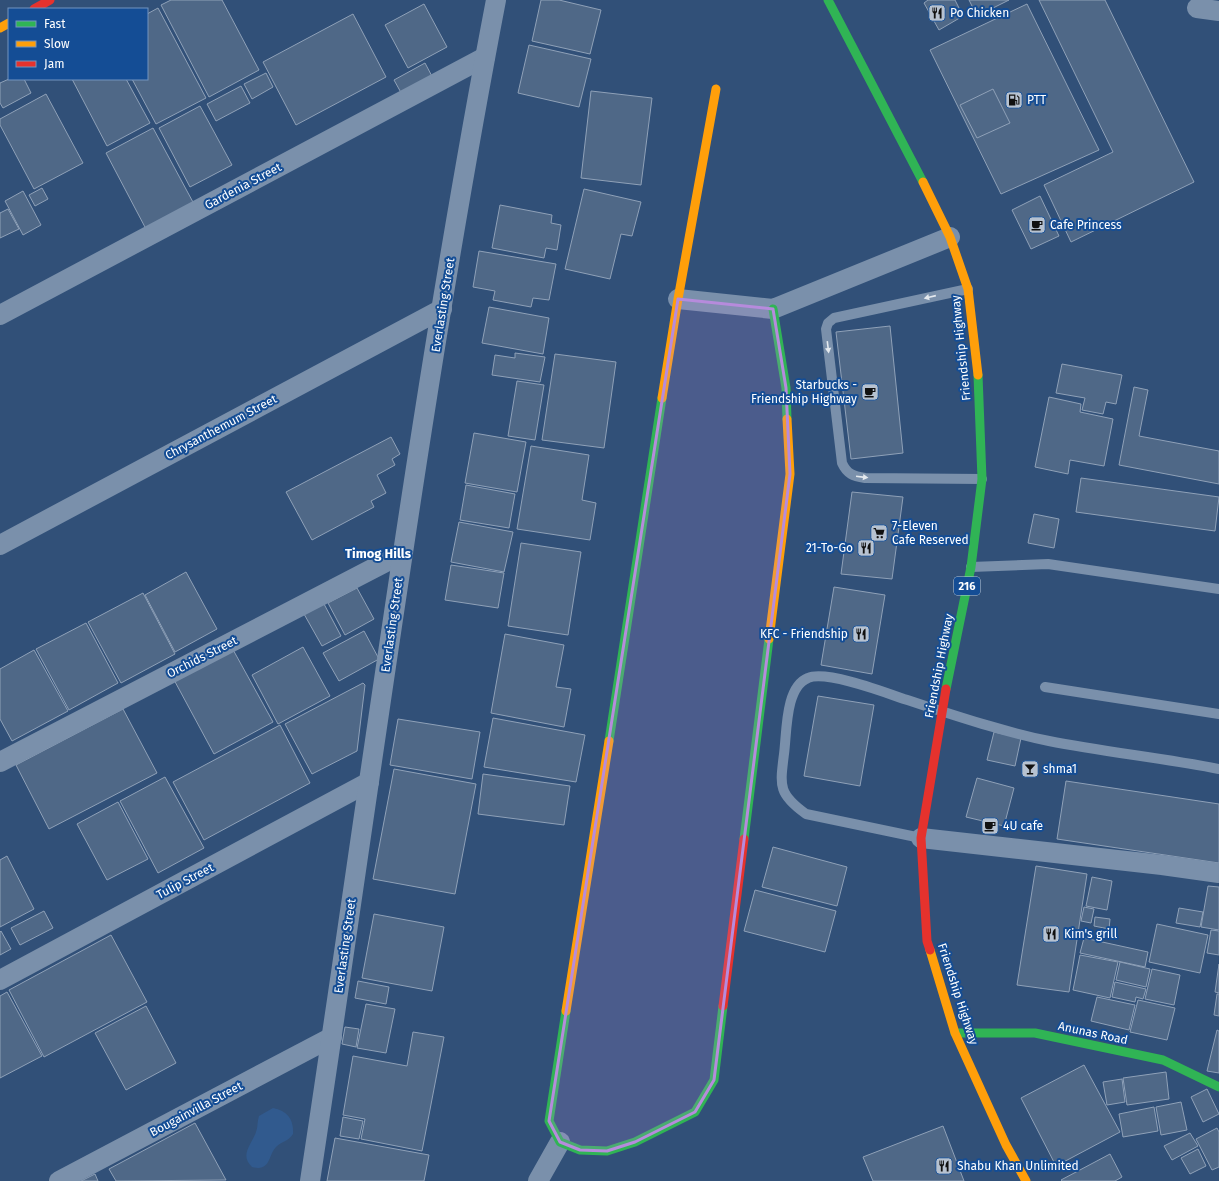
<svg xmlns="http://www.w3.org/2000/svg" width="1219" height="1181" viewBox="0 0 1219 1181" font-family="'Fira Sans',sans-serif">
  <style>
    .water { fill: #315a8e }
    .building { fill: #4f6887; stroke: #8fa1b8 }
    .lines { fill: none; stroke-linecap: round; stroke-linejoin: round }
    .lane { stroke: #7a90ab; stroke-width: 10 }
    .street { stroke: #7a90ab; stroke-width: 20 }
    .fast { stroke: #30b455; stroke-width: 9 }
    .slow { stroke: #ff9f0a; stroke-width: 9 }
    .jam { stroke: #e5322d; stroke-width: 9 }
    .oneway { fill: #e4e9ee }
    .marked { fill: #b68bdc; fill-opacity: 0.2; stroke: #b68bdc; stroke-width: 3; stroke-linejoin: round }
    .labels { text-anchor: middle; stroke-width: 4; stroke-linejoin: round; paint-order: stroke }
    .shield { fill: #144d95; stroke: #b8cadf; stroke-width: 1 }
    .shield-label { font-size: 11px; font-weight: bold; fill: #fff }
    .poi-label { font-size: 12px; fill: #fff; stroke: #144d95; text-anchor: start }
    .street-label { font-size: 12px; fill: #fff; stroke: #144d95 }
    .neighbourhood-label { font-size: 13px; font-weight: bold; fill: #fff; stroke: #144d95 }
  </style>
  <rect width="100%" height="100%" fill="#315078"/>
  <!-- water -->
  <path class="water" d="M273 1108C288 1111 294 1120 293 1134 288 1142 282 1141 276 1147 268 1155 271 1172 252 1167 239 1155 252 1144 256 1132 258 1127 257 1122 259 1116Z"/>
  <!-- building -->
  <g class="building">
    <polygon points="171,0 222,0 259,70 209,97 161,5"/>
    <polygon points="541,0 559,0 601,10 590,54 532,41"/>
    <polygon points="928,0 955,0 963,16 939,30 924,3"/>
    <polygon points="969,0 1009,0 977,16"/>
    <polygon points="1039,0 1105,0 1194,182 1071,242 1044,185 1113,152"/>
    <polygon points="424,4 447,47 408,68 385,25"/>
    <polygon points="1027,4 1099,150 1001,194 930,50"/>
    <polygon points="158,8 206,98 156,124 132,79 147,79 147,14"/>
    <polygon points="353,14 386,77 296,125 263,62"/>
    <polygon points="529,45 591,59 579,107 518,93"/>
    <polygon points="425,63 435,82 404,98 394,80"/>
    <polygon points="266,73 273,87 252,99 244,84"/>
    <polygon points="9,79 24,79 31,93 3,108 0,103 0,83"/>
    <polygon points="72,79 126,79 150,123 107,146"/>
    <polygon points="241,86 250,103 216,121 207,104"/>
    <polygon points="993,89 1010,123 977,138 960,105"/>
    <polygon points="591,91 652,98 641,185 581,178"/>
    <polygon points="46,94 83,163 34,189 0,125 0,119"/>
    <polygon points="200,106 232,165 190,187 159,128"/>
    <polygon points="153,128 194,204 146,229 106,153"/>
    <polygon points="42,188 48,199 35,206 29,195"/>
    <polygon points="584,189 641,202 632,236 621,234 610,279 565,269"/>
    <polygon points="23,191 41,225 23,235 5,201"/>
    <polygon points="1040,196 1059,236 1031,249 1012,210"/>
    <polygon points="500,205 552,215 551,223 561,225 557,250 546,248 544,258 492,248"/>
    <polygon points="8,209 19,229 0,238 0,213"/>
    <polygon points="479,251 556,264 549,300 533,298 531,307 493,300 495,291 473,287"/>
    <polygon points="489,307 549,318 543,354 482,343"/>
    <polygon points="890,326 903,453 851,459 836,332"/>
    <polygon points="515,353 545,357 540,382 492,375 495,355 515,358"/>
    <polygon points="555,354 616,362 604,448 542,440"/>
    <polygon points="1062,364 1122,375 1116,404 1106,402 1103,414 1082,410 1085,398 1056,393"/>
    <polygon points="517,381 544,385 535,440 508,436"/>
    <polygon points="1134,387 1148,390 1139,436 1219,451 1219,484 1119,465"/>
    <polygon points="1049,397 1081,404 1080,412 1113,419 1104,466 1070,460 1068,474 1035,467"/>
    <polygon points="474,433 526,442 517,492 465,483"/>
    <polygon points="391,437 400,454 392,459 395,465 377,475 386,493 371,501 374,507 312,540 286,492"/>
    <polygon points="531,446 589,455 582,500 596,503 590,540 517,529"/>
    <polygon points="1081,478 1219,497 1215,531 1076,512"/>
    <polygon points="466,485 515,494 509,528 460,520"/>
    <polygon points="852,492 903,497 892,579 841,574"/>
    <polygon points="1034,514 1059,519 1054,548 1028,543"/>
    <polygon points="459,522 513,532 504,572 451,562"/>
    <polygon points="521,543 581,552 568,635 508,626"/>
    <polygon points="451,565 504,573 498,608 445,600"/>
    <polygon points="186,572 217,629 175,652 145,595"/>
    <polygon points="834,587 885,595 872,674 821,665"/>
    <polygon points="357,588 374,619 345,635 328,603"/>
    <polygon points="143,593 175,654 121,683 88,622"/>
    <polygon points="324,604 341,636 322,646 304,614"/>
    <polygon points="86,623 118,683 69,710 36,649"/>
    <polygon points="364,631 379,659 339,681 323,653"/>
    <polygon points="505,634 564,645 556,687 571,689 564,727 491,713"/>
    <polygon points="231,646 273,722 214,754 173,678"/>
    <polygon points="303,647 330,696 278,724 252,675"/>
    <polygon points="34,650 68,711 12,741 0,719 0,669"/>
    <polygon points="363,683 365,685 357,751 312,774 285,724"/>
    <polygon points="818,696 874,705 860,786 804,776"/>
    <polygon points="123,709 157,773 49,829 16,765"/>
    <polygon points="493,718 585,735 576,782 484,767"/>
    <polygon points="398,719 480,732 472,779 390,765"/>
    <polygon points="280,725 310,783 204,840 173,782"/>
    <polygon points="994,732 1021,738 1015,766 987,760"/>
    <polygon points="394,769 476,784 455,894 373,879"/>
    <polygon points="483,774 570,786 564,825 478,814"/>
    <polygon points="165,777 204,848 158,873 120,801"/>
    <polygon points="977,778 1014,788 1004,826 966,817"/>
    <polygon points="1066,781 1219,804 1219,863 1057,839"/>
    <polygon points="118,802 148,859 107,880 77,824"/>
    <polygon points="773,847 847,867 837,906 762,887"/>
    <polygon points="7,856 34,909 0,927 0,860"/>
    <polygon points="1036,866 1087,874 1069,992 1017,985"/>
    <polygon points="1092,877 1112,881 1107,910 1086,906"/>
    <polygon points="1208,886 1219,887 1219,930 1201,927"/>
    <polygon points="755,890 836,911 825,952 744,931"/>
    <polygon points="1084,907 1094,909 1091,923 1081,921"/>
    <polygon points="1179,908 1203,912 1200,927 1176,923"/>
    <polygon points="44,911 53,928 20,945 11,928"/>
    <polygon points="374,914 444,927 432,991 362,978"/>
    <polygon points="1095,917 1110,919 1109,929 1094,926"/>
    <polygon points="1157,924 1208,935 1200,973 1149,962"/>
    <polygon points="1211,930 1219,931 1219,955 1207,953"/>
    <polygon points="1,931 11,949 0,955 0,932"/>
    <polygon points="111,935 147,1002 44,1057 9,990"/>
    <polygon points="1084,938 1148,952 1145,967 1080,953"/>
    <polygon points="1080,955 1118,962 1110,998 1073,990"/>
    <polygon points="1120,962 1150,969 1146,987 1116,980"/>
    <polygon points="1219,964 1219,993 1215,992"/>
    <polygon points="1152,969 1180,975 1174,1005 1145,999"/>
    <polygon points="358,981 389,987 386,1004 355,998"/>
    <polygon points="1115,982 1146,989 1143,999 1136,997 1135,1002 1112,997"/>
    <polygon points="7,992 42,1056 0,1078 0,996"/>
    <polygon points="1217,994 1219,994 1219,1016 1214,1015"/>
    <polygon points="1097,997 1135,1005 1129,1030 1091,1021"/>
    <polygon points="1138,1000 1175,1008 1167,1040 1130,1032"/>
    <polygon points="366,1004 395,1009 386,1053 357,1048"/>
    <polygon points="146,1006 176,1063 126,1090 95,1033"/>
    <polygon points="345,1027 359,1029 356,1047 342,1044"/>
    <polygon points="1217,1030 1219,1031 1219,1073 1207,1071"/>
    <polygon points="413,1032 444,1037 422,1151 361,1139 365,1119 343,1115 353,1056 407,1066"/>
    <polygon points="1084,1065 1120,1132 1056,1166 1021,1098"/>
    <polygon points="1166,1072 1169,1099 1127,1105 1123,1078"/>
    <polygon points="1122,1079 1125,1102 1107,1105 1103,1082"/>
    <polygon points="1207,1089 1219,1114 1203,1122 1191,1097"/>
    <polygon points="1181,1102 1187,1130 1161,1135 1156,1107"/>
    <polygon points="1154,1107 1158,1131 1123,1137 1119,1114"/>
    <polygon points="343,1117 363,1121 359,1139 340,1136"/>
    <polygon points="195,1123 226,1180 116,1181 109,1169"/>
    <polygon points="943,1126 964,1181 873,1181 863,1157"/>
    <polygon points="1217,1128 1219,1132 1219,1167 1212,1170 1196,1139"/>
    <polygon points="1190,1133 1198,1146 1172,1160 1164,1146"/>
    <polygon points="335,1138 429,1155 424,1181 327,1181"/>
    <polygon points="1198,1149 1206,1166 1190,1174 1181,1158"/>
    <polygon points="1110,1154 1122,1177 1115,1181 1062,1181 1061,1180"/>
    <polygon points="95,1174 98,1181 81,1181"/>
  </g>
  <g class="lines">
    <!-- lane -->
    <g class="lane">
      <path d="M968 289 834 318 828 323 826 329 842 463C847 474 853 476 865 478L982 479"/>
      <polyline points="971,567 1048,564 1219,589"/>
      <polyline points="1045,687 1219,714"/>
      <path d="M921 838 806 814C778 794 780 786 784 754 787 732 785 687 808 678 826 670 884 692 904 699 951 714 1000 731 1049 741 1105 752 1163 758 1219 769"/>
    </g>
    <!-- street -->
    <g class="street">
      <polyline points="1197,8 1219,11"/>
      <polyline points="678,299 773,309 950,237"/>
      <polyline points="0,315 485,57"/>
      <polyline points="0,545 442,309"/>
      <polyline points="0,762 403,553"/>
      <polyline points="921,838 1162,865 1219,873"/>
      <polyline points="0,980 369,782"/>
      <polyline points="59,1181 332,1037"/>
      <path d="M310 1181C370 787 421 391 496 0"/>
      <polyline points="538,1181 560,1142"/>
    </g>
    <!-- fast -->
    <g class="fast">
      <polyline points="828,0 923,182"/>
      <polyline points="773,309 786,388 787,419"/>
      <polyline points="946,689 971,567 982,479 978,375"/>
      <polyline points="609,741 662,398"/>
      <polyline points="744,839 769,639"/>
      <polyline points="566,1011 549,1121 560,1142 580,1150 607,1151 635,1142 695,1112 714,1080 723,1006"/>
      <polyline points="955,1033 1035,1033 1163,1060 1219,1087"/>
    </g>
    <!-- slow -->
    <g class="slow">
      <polyline points="0,28 9,23"/>
      <polyline points="923,182 950,237 968,289 978,375"/>
      <polyline points="662,398 678,299 716,89"/>
      <polyline points="769,639 790,474 787,419"/>
      <polyline points="930,950 955,1033 1006,1145 1026,1181"/>
      <polyline points="566,1011 609,741"/>
    </g>
    <!-- jam -->
    <g class="jam">
      <polyline points="34,9 50,0"/>
      <polyline points="930,950 927,941 921,838 946,689"/>
      <polyline points="723,1006 744,839"/>
    </g>
  </g>
  <!-- one-way arrows -->
  <defs><path id="oneway-solid" d="M-6-.8H1V-3.2L6.5 0L1 3.2V.8H-6Z"/></defs>
  <g class="oneway">
    <use href="#oneway-solid" transform="translate(930 297) rotate(167)"/>
    <use href="#oneway-solid" transform="translate(828 347) rotate(83)"/>
    <use href="#oneway-solid" transform="translate(862 477) rotate(7)"/>
  </g>
  <!-- marked area -->
  <path class="marked" d="M678 299 773 309 786 388 790 474 714 1080 695 1112 635 1142 607 1151 580 1150 560 1142 549 1121Z"/>
  <!-- icons -->
  <defs>
    <symbol id="restaurant-square" viewBox="-11 -11 22 22"><rect x="-9" y="-9" width="18" height="18" rx="4" fill="#b7c2d0" stroke="#144d95"/><path d="M-5-6h1v4h1v-4h1v4h1v-4h1v5L-1.5 .5V6h-2V.5L-5-1ZM5-6V6H3V1.5H1.5Q1.5-4 5-6Z" fill="#111"/></symbol>
    <symbol id="fuel-square" viewBox="-11 -11 22 22"><rect x="-9" y="-9" width="18" height="18" rx="4" fill="#b7c2d0" stroke="#144d95"/><path d="M-5.5-6h7V0h2V4h1.3V-2.5L3-4.5l.8-.8L6-3V5H2.5V1h-1V6h-7ZM-4.2-4.7v3.2H.2V-4.7Z" fill="#111"/></symbol>
    <symbol id="cafe-square" viewBox="-11 -11 22 22"><rect x="-9" y="-9" width="18" height="18" rx="4" fill="#b7c2d0" stroke="#144d95"/><path d="M-5.5-4.5H6V0H3Q3 3.5 0 3.5H-2.5Q-5.5 3.5-5.5 0ZM3-3.2v2h1.7v-2ZM-6 4.5H4V6H-6Z" fill="#111"/></symbol>
    <symbol id="supermarket-square" viewBox="-11 -11 22 22"><rect x="-9" y="-9" width="18" height="18" rx="4" fill="#b7c2d0" stroke="#144d95"/><path d="M-6-5.5h2.5l.6 2H6L4.5 2H-2.5L-4.4-4H-6ZM-1.5 3.2a1.3 1.3 0 1 0 .1 0ZM3 3.2a1.3 1.3 0 1 0 .1 0Z" fill="#111"/></symbol>
    <symbol id="bar-square" viewBox="-11 -11 22 22"><rect x="-9" y="-9" width="18" height="18" rx="4" fill="#b7c2d0" stroke="#144d95"/><path d="M-6-5H6L.8 .8V4.5H3.5V6h-7V4.5H-.8V.8Z" fill="#111"/></symbol>
  </defs>
  <g fill-rule="evenodd">
    <use href="#restaurant-square" x="927" y="3" width="20" height="20"/>
    <use href="#fuel-square" x="1004" y="90" width="20" height="20"/>
    <use href="#cafe-square" x="1027" y="215" width="20" height="20"/>
    <use href="#cafe-square" x="860" y="382" width="20" height="20"/>
    <use href="#supermarket-square" x="869" y="523" width="20" height="20"/>
    <use href="#restaurant-square" x="856" y="538" width="20" height="20"/>
    <use href="#restaurant-square" x="851" y="624" width="20" height="20"/>
    <use href="#bar-square" x="1020" y="759" width="20" height="20"/>
    <use href="#cafe-square" x="980" y="816" width="20" height="20"/>
    <use href="#restaurant-square" x="1041" y="924" width="20" height="20"/>
    <use href="#restaurant-square" x="934" y="1156" width="20" height="20"/>
  </g>
  <g class="labels">
    <!-- shield labels -->
    <rect class="shield" x="954" y="577" width="26" height="18" rx="3"/>
    <g class="shield-label">
      <text x="967" y="590">216</text>
    </g>
    <!-- poi labels -->
    <g class="poi-label">
      <text x="950" y="17">Po Chicken</text>
      <text x="1027" y="104">PTT</text>
      <text x="1050" y="229">Cafe Princess</text>
      <text x="857" y="389" text-anchor="end">Starbucks -<tspan x="857" dy="14">Friendship Highway</tspan></text>
      <text x="892" y="530">7-Eleven<tspan x="892" dy="14">Cafe Reserved</tspan></text>
      <text x="853" y="552" text-anchor="end">21-To-Go</text>
      <text x="848" y="638" text-anchor="end">KFC - Friendship</text>
      <text x="1043" y="773">shma1</text>
      <text x="1003" y="830">4U cafe</text>
      <text x="1064" y="938">Kim's grill</text>
      <text x="957" y="1170">Shabu Khan Unlimited</text>
    </g>
    <!-- street labels -->
    <g class="street-label">
      <text transform="translate(243 186) rotate(-28)" y="4">Gardenia Street</text>
      <text transform="translate(443 305) rotate(-81)" y="4">Everlasting Street</text>
      <text transform="translate(961 348) rotate(-96)" y="4">Friendship Highway</text>
      <text transform="translate(221 427) rotate(-28)" y="4">Chrysanthemum Street</text>
      <text transform="translate(392 625) rotate(-82)" y="4">Everlasting Street</text>
      <text transform="translate(202 657) rotate(-27)" y="4">Orchids Street</text>
      <text transform="translate(939 666) rotate(-79)" y="4">Friendship Highway</text>
      <text transform="translate(185 881) rotate(-28)" y="4">Tulip Street</text>
      <text transform="translate(345 946) rotate(-82)" y="4">Everlasting Street</text>
      <text transform="translate(958 994) rotate(72)" y="4">Friendship Highway</text>
      <text transform="translate(1093 1033) rotate(12)" y="4">Anunas Road</text>
      <text transform="translate(196 1109) rotate(-28)" y="4">Bougainvilla Street</text>
    </g>
    <!-- neighbourhood labels -->
    <g class="neighbourhood-label">
      <text x="378" y="558">Timog Hills</text>
    </g>
  </g>
  <!-- legend -->
  <rect x="8" y="8" width="140" height="72" fill="#144d95" stroke="#7294bf"/>
  <rect x="16" y="21" width="20" height="6" fill="#30b455" stroke="#7294bf"/>
  <text x="44" y="28" font-size="12" fill="#ffffff">Fast</text>
  <rect x="16" y="41" width="20" height="6" fill="#ff9f0a" stroke="#7294bf"/>
  <text x="44" y="48" font-size="12" fill="#ffffff">Slow</text>
  <rect x="16" y="61" width="20" height="6" fill="#e5322d" stroke="#7294bf"/>
  <text x="44" y="68" font-size="12" fill="#ffffff">Jam</text>
</svg>
